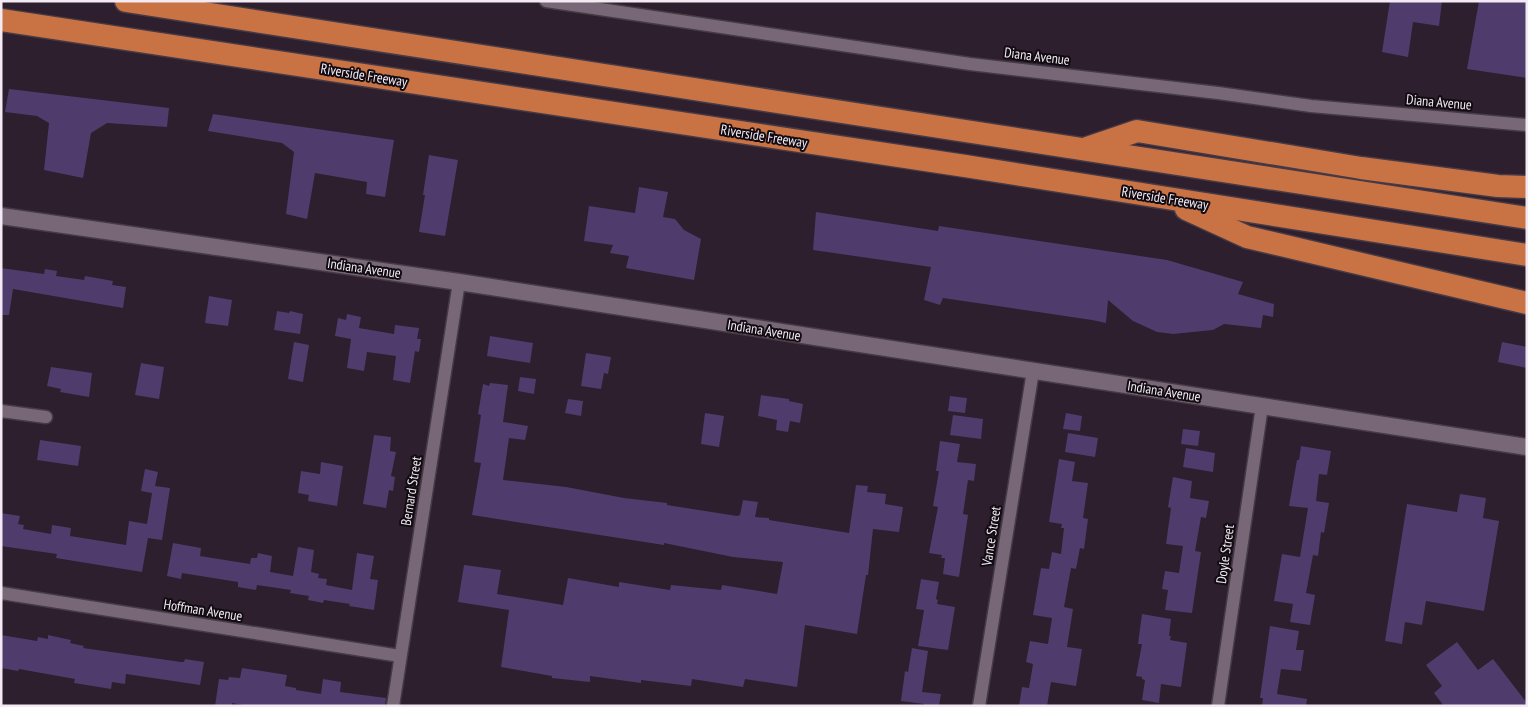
<svg xmlns="http://www.w3.org/2000/svg" width="1528" height="707" viewBox="0 0 1528 707" font-family="'PT Sans Narrow',sans-serif">
  <style>
    .building { fill: #503b6d }
    .lines { fill: none; stroke-linecap: round; stroke-linejoin: round }
    .minor-casing { stroke: #463a46; stroke-width: 15 }
    .tertiary-casing { stroke: #463a46; stroke-width: 19 }
    .motorway-casing { stroke: #463a46; stroke-width: 25 }
    .minor { stroke: #776777; stroke-width: 12 }
    .tertiary { stroke: #776777; stroke-width: 16 }
    .motorway { stroke: #c97243; stroke-width: 22 }
    .labels { text-anchor: middle; stroke-width: 4; stroke-linejoin: round; paint-order: stroke }
    .street-label { font-size: 14px; fill: #f3eaf3; stroke: #110b12 }
  </style>
  <rect width="100%" height="100%" fill="#2d1f2d"/>
  <!-- building -->
  <g class="building">
    <polygon points="1390,1 1442,1 1439,26 1413,22 1408,57 1382,52"/>
    <polygon points="1479,1 1527,1 1527,78 1467,69"/>
    <polygon points="9,89 169,108 167,127 107,123 91,133 83,178 44,170 49,123 37,116 5,112"/>
    <polygon points="213,114 394,140 385,197 366,194 367,182 315,173 307,219 286,214 294,152 282,143 208,131"/>
    <polygon points="429,155 458,160 445,236 419,232 425,195 423,195"/>
    <polygon points="639,187 668,192 663,217 675,219 684,230 701,239 694,280 626,268 629,256 610,253 613,245 584,241 589,206 635,213"/>
    <polygon points="816,212 938,231 939,226 1167,260 1243,282 1238,294 1274,304 1273,317 1263,315 1261,328 1224,324 1213,330 1173,334 1157,332 1133,321 1108,300 1106,323 1092,320 943,298 940,305 924,300 931,267 813,250"/>
    <polygon points="1,268 44,274 45,269 57,271 56,276 84,280 85,276 113,281 112,285 126,287 123,308 13,289 9,315 1,315"/>
    <polygon points="209,296 232,300 228,326 205,323"/>
    <polygon points="277,311 289,313 290,311 303,314 300,334 274,330"/>
    <polygon points="347,314 361,317 359,328 394,334 395,325 419,328 417,339 421,339 419,352 415,351 410,383 393,380 396,356 367,352 364,371 347,368 351,339 335,336 338,318 346,320"/>
    <polygon points="490,336 533,343 530,363 487,356"/>
    <polygon points="294,342 309,345 303,382 288,379"/>
    <polygon points="1502,342 1527,347 1527,368 1498,362"/>
    <polygon points="586,353 611,357 608,374 604,373 601,389 581,386"/>
    <polygon points="141,363 164,367 159,399 135,395"/>
    <polygon points="51,367 92,373 89,397 60,392 61,389 47,386"/>
    <polygon points="520,377 536,379 534,394 518,391"/>
    <polygon points="490,383 508,385 503,422 528,426 525,440 509,438 503,480 566,487 624,498 667,503 667,505 737,516 740,515 743,500 758,502 755,517 769,518 769,520 849,533 856,485 868,486 867,492 886,494 885,504 903,507 899,532 873,529 868,575 866,575 857,634 805,625 797,687 745,679 743,687 692,679 691,686 641,680 641,683 590,676 590,682 552,678 552,676 501,667 509,610 458,602 464,565 501,570 497,594 563,605 568,578 619,587 619,582 670,590 671,585 721,590 722,585 777,594 783,562 733,557 664,543 664,545 472,515 481,463 474,462 481,415 478,414 483,384 489,386"/>
    <polygon points="761,395 789,399 789,401 803,404 800,423 790,421 788,432 776,430 777,420 758,416"/>
    <polygon points="950,396 967,398 965,413 948,411"/>
    <polygon points="568,399 583,401 581,416 565,413"/>
    <polygon points="705,413 724,416 719,447 701,444"/>
    <polygon points="1066,413 1082,416 1080,431 1063,429"/>
    <polygon points="953,415 983,419 981,439 950,435"/>
    <polygon points="1183,429 1200,431 1198,446 1181,444"/>
    <polygon points="1068,433 1098,438 1095,457 1065,452"/>
    <polygon points="374,435 391,437 390,451 396,452 391,476 395,477 393,491 389,490 386,508 363,504"/>
    <polygon points="40,440 81,446 78,466 37,460"/>
    <polygon points="940,441 960,444 957,462 976,464 974,481 968,480 963,514 968,515 959,577 943,574 945,558 941,558 942,555 929,553 938,507 933,506 939,471 936,471"/>
    <polygon points="1301,446 1331,451 1327,475 1319,474 1316,501 1329,503 1324,533 1321,532 1318,556 1313,555 1306,593 1315,595 1310,625 1290,622 1293,604 1274,601 1282,554 1300,557 1308,508 1289,506 1297,460 1299,460"/>
    <polygon points="1186,448 1215,453 1213,472 1183,467"/>
    <polygon points="1059,459 1075,462 1072,481 1088,483 1083,518 1088,519 1084,549 1080,548 1076,569 1071,568 1064,607 1073,609 1067,647 1082,649 1076,686 1051,682 1047,706 1019,706 1022,687 1029,688 1033,664 1026,662 1030,641 1048,644 1052,618 1033,615 1041,568 1049,569 1052,552 1061,554 1064,528 1061,528 1062,524 1049,522"/>
    <polygon points="321,462 343,466 337,506 308,501 309,495 298,493 301,471 320,474"/>
    <polygon points="145,469 158,472 155,486 170,488 162,540 148,538 142,572 56,558 57,554 1,546 1,513 20,516 18,524 24,525 23,529 51,534 52,525 71,528 70,536 126,545 129,521 147,524 152,493 141,491"/>
    <polygon points="1173,477 1192,481 1190,498 1209,501 1206,518 1201,517 1195,551 1201,552 1192,613 1165,610 1168,590 1162,589 1165,571 1179,573 1183,546 1166,544 1171,508 1168,507"/>
    <polygon points="1460,494 1486,498 1483,518 1499,521 1484,611 1426,601 1422,625 1405,622 1402,644 1385,641 1407,504 1457,512"/>
    <polygon points="173,543 201,548 200,556 250,564 251,558 257,558 258,553 272,556 270,572 293,576 298,547 314,550 311,572 319,574 318,578 327,579 326,585 352,590 357,553 374,556 370,579 378,580 374,610 349,606 350,604 324,600 323,603 308,600 309,596 290,593 291,590 257,585 256,590 238,587 238,582 182,573 181,579 167,576"/>
    <polygon points="921,579 939,582 936,599 938,600 937,604 955,607 948,650 918,646 924,610 916,609"/>
    <polygon points="1142,614 1171,619 1169,636 1171,636 1170,640 1187,643 1181,687 1161,684 1159,703 1142,700 1145,680 1142,679 1142,677 1136,676 1142,644 1138,644"/>
    <polygon points="1270,626 1299,631 1296,650 1304,650 1301,671 1281,669 1277,694 1307,699 1306,706 1262,706 1263,698 1260,698"/>
    <polygon points="1,635 37,641 38,637 48,639 48,635 71,640 70,643 84,646 83,648 181,662 184,662 185,659 204,662 200,685 126,674 125,684 112,682 111,689 74,683 75,679 19,669 18,671 1,668"/>
    <polygon points="1457,642 1478,670 1493,659 1527,703 1527,706 1444,706 1434,693 1442,686 1426,665"/>
    <polygon points="912,648 928,651 922,692 941,694 939,706 924,706 924,704 901,701 905,671 908,672"/>
    <polygon points="242,668 287,675 285,686 296,688 296,690 321,694 323,679 341,682 340,692 386,698 385,706 248,706 232,703 232,706 215,706 219,679 228,680 229,677 240,678"/>
  </g>
  <g class="lines">
    <defs>
      <g id="minor">
        <polyline points="546,1 970,64 1218,93 1311,106 1527,125"/>
        <polyline points="1,411 46,417"/>
        <polyline points="1,593 400,656"/>
        <polyline points="393,706 459,282"/>
        <polyline points="979,706 1033,371"/>
        <polyline points="1218,706 1262,406"/>
      </g>
      <polyline id="tertiary" points="1,216 459,282 1527,447"/>
      <g id="motorway">
        <polyline points="126,1 1527,218"/>
        <polyline points="1,20 965,166 1527,255"/>
        <polyline points="1087,148 1137,131 1361,168 1498,186 1527,187"/>
        <polyline points="1186,209 1247,237 1527,303"/>
      </g>
    </defs>
    <!-- minor casing -->
    <use href="#minor" class="minor-casing"/>
    <!-- tertiary casing -->
    <use href="#tertiary" class="tertiary-casing"/>
    <!-- motorway casing -->
    <use href="#motorway" class="motorway-casing"/>
    <!-- minor -->
    <use href="#minor" class="minor"/>
    <!-- tertiary -->
    <use href="#tertiary" class="tertiary"/>
    <!-- motorway -->
    <use href="#motorway" class="motorway"/>
  </g>
  <g class="labels">
    <!-- street labels -->
    <g class="street-label">
      <text transform="translate(1037 56) rotate(7)" y="5">Diana Avenue</text>
      <text transform="translate(364 75) rotate(9)" y="5">Riverside Freeway</text>
      <text transform="translate(1439 102) rotate(5)" y="5">Diana Avenue</text>
      <text transform="translate(764 136) rotate(9)" y="5">Riverside Freeway</text>
      <text transform="translate(1165 198) rotate(9)" y="5">Riverside Freeway</text>
      <text transform="translate(364 268) rotate(8)" y="5">Indiana Avenue</text>
      <text transform="translate(764 330) rotate(9)" y="5">Indiana Avenue</text>
      <text transform="translate(1164 391) rotate(9)" y="5">Indiana Avenue</text>
      <text transform="translate(411 491) rotate(-81)" y="5">Bernard Street</text>
      <text transform="translate(991 536) rotate(-81)" y="5">Vance Street</text>
      <text transform="translate(1225 554) rotate(-82)" y="5">Doyle Street</text>
      <text transform="translate(203 610) rotate(9)" y="5">Hoffman Avenue</text>
    </g>
  </g>
  <!-- border -->
  <rect width="1528" height="707" fill="none" stroke="#f3eaf3" stroke-width="5"/>
</svg>
